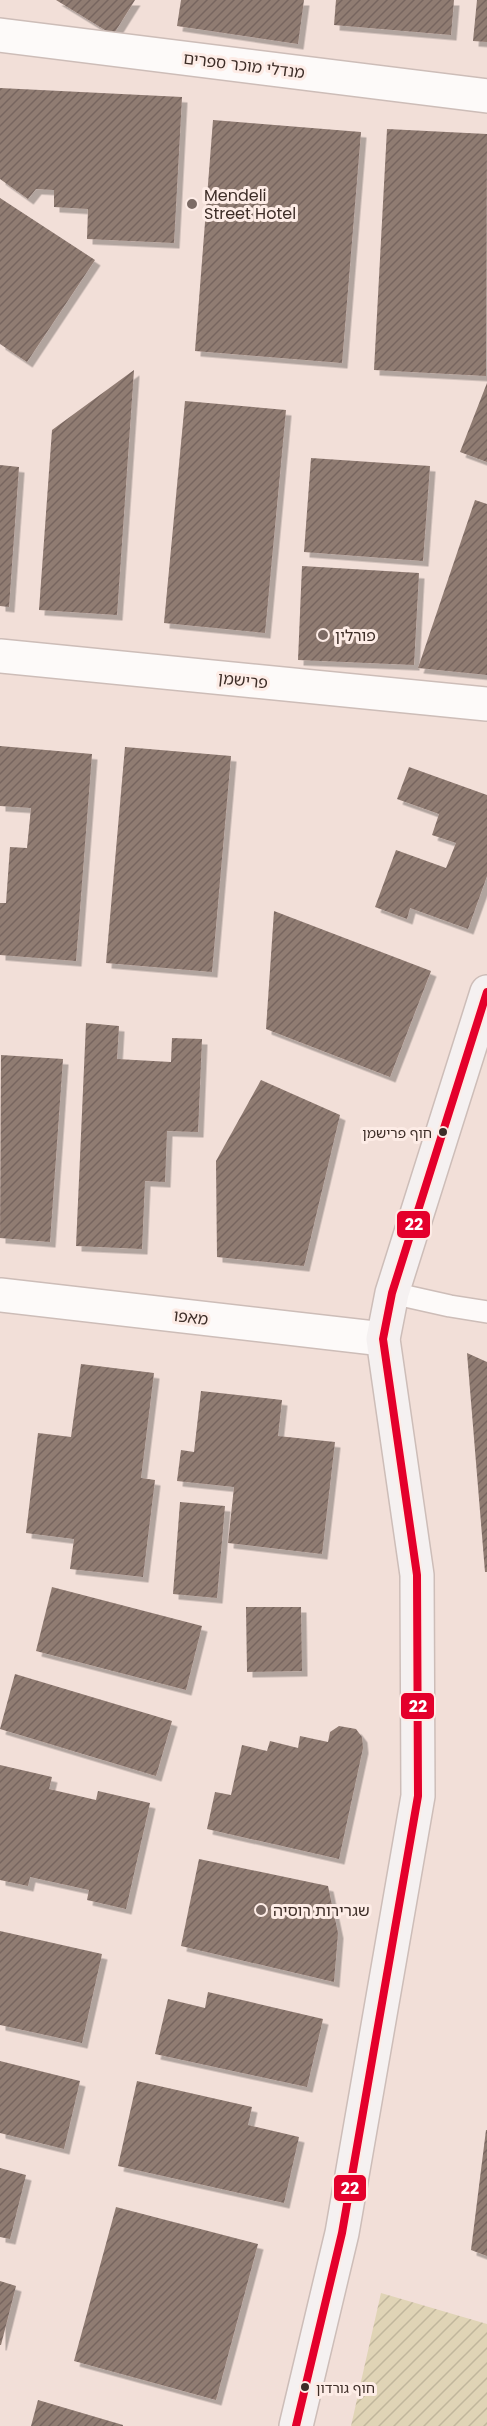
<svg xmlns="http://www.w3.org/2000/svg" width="487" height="2426" viewBox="0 0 487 2426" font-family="Poppins,'Noto Sans Hebrew',sans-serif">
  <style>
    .garden { fill: url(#garden-furrows) }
    .building { fill: url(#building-hatch); filter: url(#shadow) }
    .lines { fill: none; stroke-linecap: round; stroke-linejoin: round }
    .service-casing { stroke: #cdbdb8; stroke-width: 24 }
    .minor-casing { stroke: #cdbdb8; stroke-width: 36 }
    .tertiary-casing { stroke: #cdbdb8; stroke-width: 36 }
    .secondary-casing { stroke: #cdbdb8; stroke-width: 36 }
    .service { stroke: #fdfaf9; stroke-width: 21 }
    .minor { stroke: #fdfaf9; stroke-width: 33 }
    .tertiary { stroke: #fdfaf9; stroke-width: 33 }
    .secondary { stroke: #f5f1f1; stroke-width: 33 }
    .bus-1-casing { stroke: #fdece6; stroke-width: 12 }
    .bus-1 { stroke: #e4002b; stroke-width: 8 }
    .poi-dot { fill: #7c6b65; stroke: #fdece6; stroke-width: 2 }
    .bus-dot { fill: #3d2d27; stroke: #fdece6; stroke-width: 2 }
    .labels { text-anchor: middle; stroke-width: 6; stroke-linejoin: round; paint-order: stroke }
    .bus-label { font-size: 14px; fill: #3d2d27; stroke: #fdece6; text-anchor: end }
    .street-label { font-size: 16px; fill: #3d2d27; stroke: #fdece6 }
    .poi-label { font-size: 16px; fill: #3d2d27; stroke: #fdece6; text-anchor: start }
    .line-badge { stroke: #fdece6; stroke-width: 2 }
    .badge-label { font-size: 16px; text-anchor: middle; font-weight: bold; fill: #fff }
  </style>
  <defs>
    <pattern id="garden-furrows" width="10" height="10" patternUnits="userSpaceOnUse" patternTransform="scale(1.5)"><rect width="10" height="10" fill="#e0d4b6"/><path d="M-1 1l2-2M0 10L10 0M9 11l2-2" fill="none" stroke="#c1b69c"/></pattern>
    <pattern id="building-hatch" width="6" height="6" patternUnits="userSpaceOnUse" patternTransform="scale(1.5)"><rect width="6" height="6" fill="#907b72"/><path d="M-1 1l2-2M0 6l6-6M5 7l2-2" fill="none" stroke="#77655e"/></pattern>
    <filter id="shadow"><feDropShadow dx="5.5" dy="5.5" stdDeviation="0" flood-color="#0004"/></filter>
  </defs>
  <rect width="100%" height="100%" fill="#f2dfd8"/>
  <!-- garden -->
  <polygon class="garden" points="381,2293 487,2324 487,2426 351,2426"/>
  <!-- building -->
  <g class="building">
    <polygon points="56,0 135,0 113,35"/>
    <polygon points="181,0 304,0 298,44 177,26"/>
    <polygon points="336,0 454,0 451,35 334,25"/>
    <polygon points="477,0 487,0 487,42 473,41"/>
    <polygon points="0,88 182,97 174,243 87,239 88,209 54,207 54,190 36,189 28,199 0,179"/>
    <polygon points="213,120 361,132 342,363 195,351"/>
    <polygon points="387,129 487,134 486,376 374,370"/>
    <polygon points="0,198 95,260 27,362 0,344"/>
    <polygon points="134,370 117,615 39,610 52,430"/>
    <polygon points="487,383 487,462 460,452"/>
    <polygon points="185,401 286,410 265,633 164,623"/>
    <polygon points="311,458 430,466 423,561 304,552"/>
    <polygon points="0,465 19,467 9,607 0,606"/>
    <polygon points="475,500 487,504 487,675 418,668"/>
    <polygon points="302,566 419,573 414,665 298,660"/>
    <polygon points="0,746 92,754 76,961 0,955 0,903 6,903 10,847 27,848 31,808 0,806"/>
    <polygon points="125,747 231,756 212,972 106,963"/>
    <polygon points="409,767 487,795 487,876 468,929 410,908 407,919 375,907 396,850 446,868 456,843 432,835 439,814 397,799"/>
    <polygon points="274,911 431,971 390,1077 266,1029"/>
    <polygon points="86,1023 119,1026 117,1059 171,1062 172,1038 202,1039 198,1132 167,1131 165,1182 145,1181 142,1249 76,1246"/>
    <polygon points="1,1055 63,1059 50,1242 0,1238"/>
    <polygon points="261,1080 340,1115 304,1266 217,1257 216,1161"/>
    <polygon points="467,1353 487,1362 487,1572 485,1572"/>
    <polygon points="81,1364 154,1373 141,1478 155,1480 143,1577 70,1569 74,1539 26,1533 38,1433 71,1437"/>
    <polygon points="201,1391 282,1400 278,1436 335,1442 322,1554 228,1543 234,1487 177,1481 181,1450 194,1452"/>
    <polygon points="180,1502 225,1506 217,1598 173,1594"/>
    <polygon points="52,1587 202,1626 186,1690 36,1651"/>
    <polygon points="246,1607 301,1607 302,1671 247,1672"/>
    <polygon points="15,1674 172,1721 156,1776 0,1729"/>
    <polygon points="339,1726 356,1729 362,1737 363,1748 339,1859 207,1829 215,1792 231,1795 242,1745 267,1751 270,1741 298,1748 300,1736 328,1742 330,1732"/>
    <polygon points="0,1765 52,1777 49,1789 96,1800 98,1791 150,1803 126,1909 87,1900 89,1890 30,1877 28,1886 0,1880"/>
    <polygon points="199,1859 328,1886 338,1933 334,1982 181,1946"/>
    <polygon points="0,1931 102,1954 82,2043 0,2025"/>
    <polygon points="208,1992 323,2019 307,2087 155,2054 168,1999 205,2008"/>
    <polygon points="0,2061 80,2081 64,2149 0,2133"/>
    <polygon points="137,2081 252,2107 248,2125 299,2137 284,2203 118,2166"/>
    <polygon points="486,2130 487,2130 487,2256 471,2250"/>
    <polygon points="0,2168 26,2175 10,2239 0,2237"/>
    <polygon points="116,2207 258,2244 216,2400 74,2361"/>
    <polygon points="0,2281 16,2286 1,2345 0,2345"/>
    <polygon points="38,2400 123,2425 123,2426 31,2426"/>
  </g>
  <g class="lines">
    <defs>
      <polyline id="service" points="392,1293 450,1306 487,1312"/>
      <g id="minor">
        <polyline points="0,35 487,96"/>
        <polyline points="0,1295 383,1339"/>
      </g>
      <polyline id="tertiary" points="0,656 487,704"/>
      <polyline id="secondary" points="296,2426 342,2233 418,1796 417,1575 383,1339 392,1293 487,992"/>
    </defs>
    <!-- service casing -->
    <use href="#service" class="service-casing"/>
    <!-- minor casing -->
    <use href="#minor" class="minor-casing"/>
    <!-- tertiary casing -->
    <use href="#tertiary" class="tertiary-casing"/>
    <!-- secondary casing -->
    <use href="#secondary" class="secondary-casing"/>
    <!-- service -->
    <use href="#service" class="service"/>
    <!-- minor -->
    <use href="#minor" class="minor"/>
    <!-- tertiary -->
    <use href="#tertiary" class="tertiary"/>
    <!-- secondary -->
    <use href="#secondary" class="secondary"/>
    <defs>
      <polyline id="bus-1" points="296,2426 342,2233 418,1796 417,1575 383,1339 392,1293 487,992"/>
    </defs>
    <!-- bus-1 casing -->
    <use href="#bus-1" class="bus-1-casing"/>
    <!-- bus-1 -->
    <use href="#bus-1" class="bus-1"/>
  </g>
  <!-- markers -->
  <g class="poi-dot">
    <circle cx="192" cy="204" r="6"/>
    <circle cx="323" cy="635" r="6"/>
    <circle cx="261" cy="1910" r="6"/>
  </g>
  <g class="bus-dot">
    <circle cx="443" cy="1132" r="5"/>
    <circle cx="305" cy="2387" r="5"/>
  </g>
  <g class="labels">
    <!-- bus labels -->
    <g class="bus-label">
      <text x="432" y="1138">חוף פרישמן</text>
      <text x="316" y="2393" text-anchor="start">חוף גורדון</text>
    </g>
    <!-- street labels -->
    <g class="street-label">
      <text transform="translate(244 65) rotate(7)" y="6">מנדלי מוכר ספרים</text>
      <text transform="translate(243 680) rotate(6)" y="6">פרישמן</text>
      <text transform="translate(191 1317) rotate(7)" y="6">מאפו</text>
    </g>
    <!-- poi labels -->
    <g class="poi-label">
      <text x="204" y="201">Mendeli<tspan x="204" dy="18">Street Hotel</tspan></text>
      <text x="335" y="641">פורלין</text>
      <text x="273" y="1916">שגרירות רוסיה</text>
    </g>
  </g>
  <g class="line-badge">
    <rect x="396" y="1210" width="35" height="29" rx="6" fill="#e4002b"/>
    <rect x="400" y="1692" width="35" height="28" rx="6" fill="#e4002b"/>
    <rect x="333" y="2174" width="34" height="28" rx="6" fill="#e4002b"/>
  </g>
  <g class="badge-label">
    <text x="414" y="1230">22</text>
    <text x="418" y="1712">22</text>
    <text x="350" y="2194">22</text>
  </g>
</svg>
